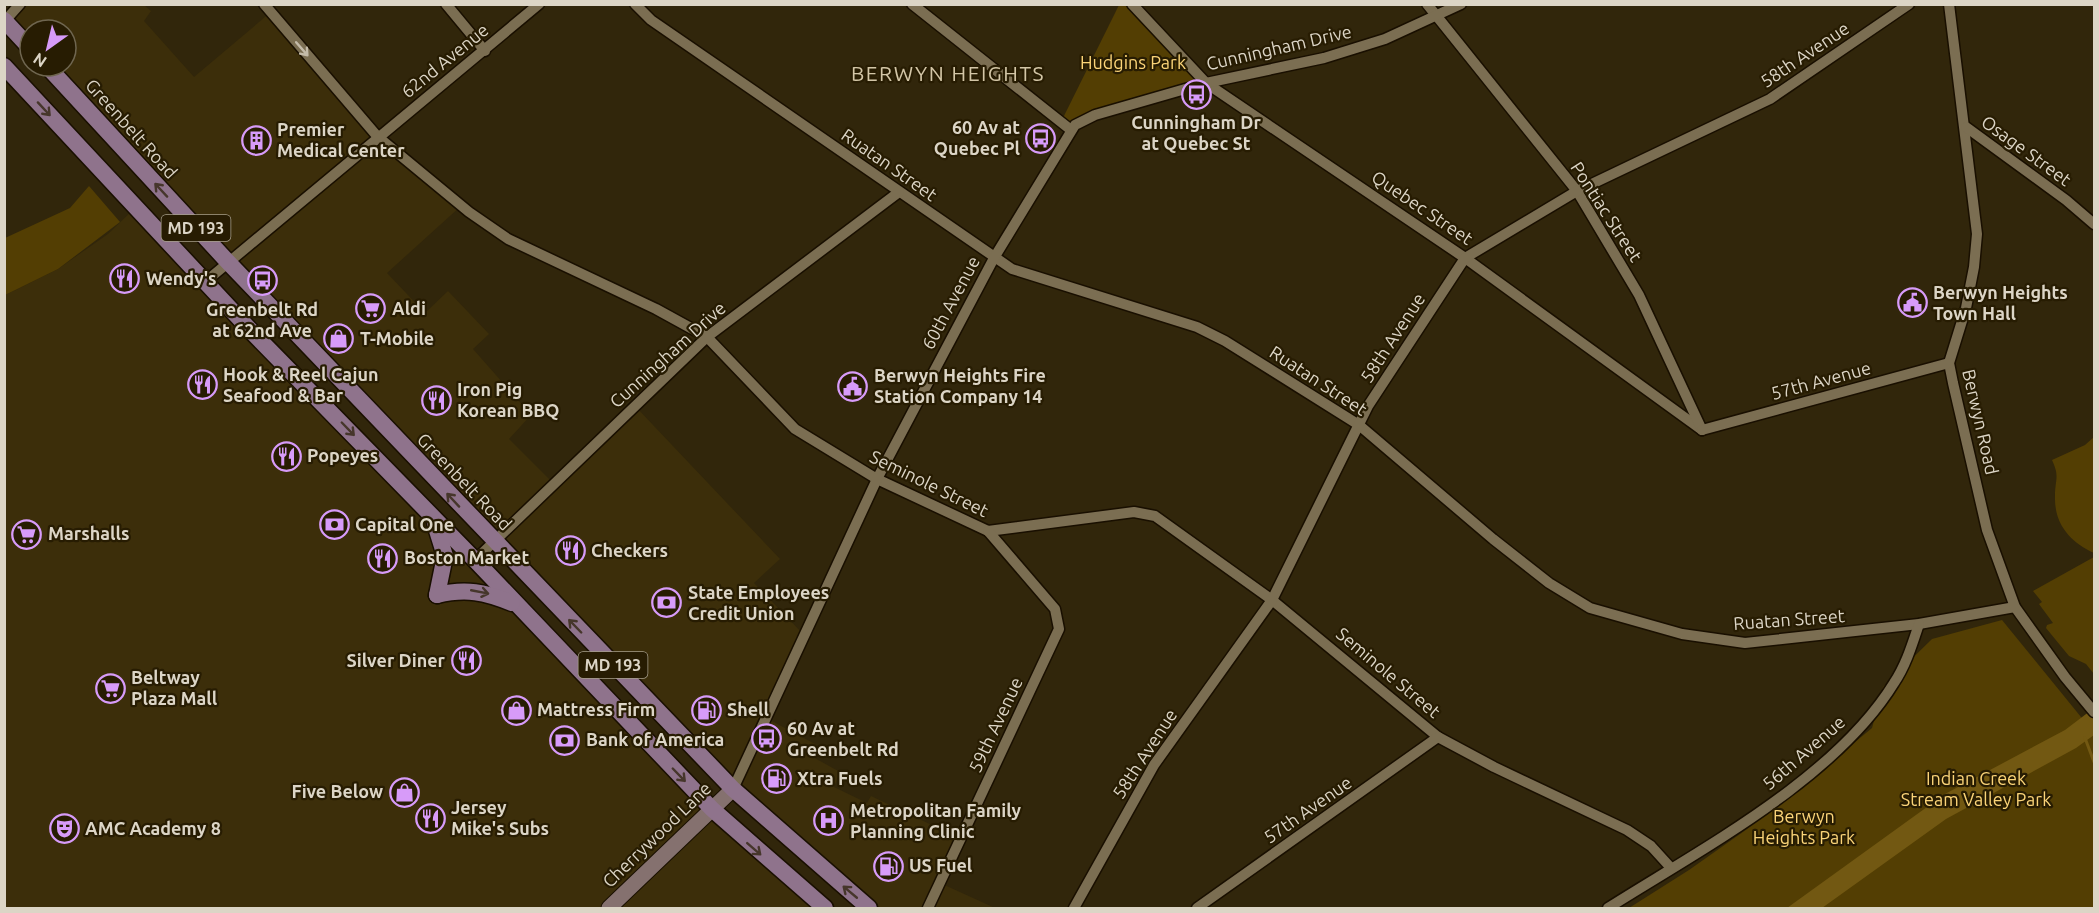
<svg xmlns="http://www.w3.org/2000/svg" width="2099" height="913" viewBox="0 0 2099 913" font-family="Ubuntu,sans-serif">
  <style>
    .built { fill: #3c2e0a }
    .green { fill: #533e03 }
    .water { fill: #725812 }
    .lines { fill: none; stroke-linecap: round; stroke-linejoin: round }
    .stream { stroke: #725812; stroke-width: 3 }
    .street-casing { stroke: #190f00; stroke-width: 13 }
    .secondary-casing { stroke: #190f00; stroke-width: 17 }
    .primary-casing { stroke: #190f00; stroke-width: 19 }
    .street { stroke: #7b6e52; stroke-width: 10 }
    .secondary { stroke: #85716f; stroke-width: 15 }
    .primary { stroke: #8f738c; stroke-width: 16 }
    .oneway { stroke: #c4bba9 }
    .oneway2 { stroke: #46362b }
    .labels { text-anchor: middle; stroke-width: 4.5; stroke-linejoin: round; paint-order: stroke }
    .shield { fill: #271c02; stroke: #a69e8b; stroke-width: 1.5 }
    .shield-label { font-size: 16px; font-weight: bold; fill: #dcd5c6 }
    .street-label { font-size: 18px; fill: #dcd5c6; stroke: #271c02 }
    .park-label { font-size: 18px; fill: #fbd478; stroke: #271c02 }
    .poi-label { font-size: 18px; font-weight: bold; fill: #dcd5c6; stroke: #271c02; text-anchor: start }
    .quarter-label { font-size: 21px; letter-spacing: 1.5px; fill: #d3c6a7; stroke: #271c02 }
  </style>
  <rect width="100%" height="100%" fill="#31260b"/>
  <!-- built -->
  <g class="built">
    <polygon points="20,5 144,5 151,11 144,21 194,77 271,12 377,136 461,206 387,273 425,313 448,291 489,334 473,349 531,415 509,439 554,484 635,406 780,559 754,583 805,636 766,718 817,745 811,756 840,772 834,787 867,803 871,796 961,839 940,883 995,908 869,908 817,864 47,66 66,66 66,30 30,30 30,48 5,21"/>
    <polygon points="136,207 670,767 825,908 5,908 5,295 58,269 108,234"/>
  </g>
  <!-- green -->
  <g class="green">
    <polygon points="1119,5 1132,5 1206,83 1075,125 1061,122"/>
    <polygon points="89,186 120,222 58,269 5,295 5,238 70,208"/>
    <path d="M2094 437V553C2070 542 2054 524 2055 496 2055 479 2060 477 2052 460L2085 445Z"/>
    <polygon points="2094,557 2094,674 2086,664 2069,656 2046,628 2047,625 2053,623 2039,604 2042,602 2033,591"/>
    <polygon points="2002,620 2094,733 2094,908 1629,908 1689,870 1767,815 1872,728 1883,687 1932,639"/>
  </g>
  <!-- water -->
  <polygon class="water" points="2094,708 2094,735 2076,748 1946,819 1822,908 1787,908 1945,794 2065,730"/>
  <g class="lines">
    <!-- stream -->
    <polyline class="stream" points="2085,738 2094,762"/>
    <defs>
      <g id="street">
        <polyline points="264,4 377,136 469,212 508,239 656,309 707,337 795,429 877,479 988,531 1134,512 1155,516 1272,600 1438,737 1494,767 1627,830 1651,846 1671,868"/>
        <polyline points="446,4 485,51"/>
        <polyline points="635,4 651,20 1012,269 1197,327 1225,341 1359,425 1493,539 1549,583 1590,608 1682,634 1745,643 1919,624 2015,607"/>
        <polyline points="912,4 1071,130"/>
        <polyline points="1132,4 1206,83 1465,258 1702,430"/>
        <polyline points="1427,4 1577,191 1639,295 1702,430"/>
        <polyline points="1949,4 1977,234 1974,267 1966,308 1949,363 1953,383 1987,530 2015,607 2065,677 2094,712"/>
        <polyline points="4,22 20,4"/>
        <polyline points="1966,127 2066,200 2094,224"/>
        <polyline points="205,282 539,4"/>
        <polyline points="1702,430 1949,363"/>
        <polyline points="475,560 707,337 899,192"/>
        <polyline points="733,789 877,479 994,258 1075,125 1095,115 1206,83 1324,58 1385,39 1461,4"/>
        <polyline points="928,908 1059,629 1055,609 988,531"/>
        <polyline points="1074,908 1154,765 1272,600 1368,406 1465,258 1577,191 1770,99 1909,4"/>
        <polyline points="1197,908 1438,737"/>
        <path d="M1608 908C1701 849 1835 779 1894 683 1906 665 1912 645 1919 624"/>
      </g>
      <polyline id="secondary" points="609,908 733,789"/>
      <g id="primary">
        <polyline points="4,20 30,48"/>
        <polyline points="4,66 253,333 475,560 712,809 825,908"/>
        <polyline points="47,66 227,261 733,789 869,908"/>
        <polyline points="435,524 445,556 437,595"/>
        <path d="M437 595C466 588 485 592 512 603"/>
      </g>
    </defs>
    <!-- street casing -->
    <use href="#street" class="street-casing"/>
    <!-- secondary casing -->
    <use href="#secondary" class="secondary-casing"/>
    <!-- primary casing -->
    <use href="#primary" class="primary-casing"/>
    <!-- street -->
    <use href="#street" class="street"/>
    <!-- secondary -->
    <use href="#secondary" class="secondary"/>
    <!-- primary -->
    <use href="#primary" class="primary"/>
  </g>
  <!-- one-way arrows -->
  <defs><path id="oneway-shaft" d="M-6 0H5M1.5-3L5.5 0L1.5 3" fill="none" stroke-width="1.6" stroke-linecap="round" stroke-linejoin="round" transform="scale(1.5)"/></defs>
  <use class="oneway" href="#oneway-shaft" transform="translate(302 49) rotate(49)"/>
  <g class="oneway2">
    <use href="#oneway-shaft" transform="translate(44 109) rotate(47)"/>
    <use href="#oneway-shaft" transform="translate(161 190) rotate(-133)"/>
    <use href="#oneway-shaft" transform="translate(348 429) rotate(46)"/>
    <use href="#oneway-shaft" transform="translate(453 500) rotate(-133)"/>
    <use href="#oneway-shaft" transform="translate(480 592) rotate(11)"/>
    <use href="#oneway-shaft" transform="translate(575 626) rotate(-134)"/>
    <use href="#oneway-shaft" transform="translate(679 775) rotate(46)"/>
    <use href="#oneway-shaft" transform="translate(754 849) rotate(41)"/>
    <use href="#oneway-shaft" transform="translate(850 892) rotate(-140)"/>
  </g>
  <!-- icons -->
  <defs>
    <symbol id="bus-ring" viewBox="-11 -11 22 22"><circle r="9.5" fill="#271c02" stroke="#d79bf9" stroke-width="1.5"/><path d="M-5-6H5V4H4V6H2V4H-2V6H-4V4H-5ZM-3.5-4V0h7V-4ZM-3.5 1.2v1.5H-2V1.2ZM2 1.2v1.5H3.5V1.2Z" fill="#d79bf9"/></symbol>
    <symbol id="building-ring" viewBox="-11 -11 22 22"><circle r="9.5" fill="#271c02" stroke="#d79bf9" stroke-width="1.5"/><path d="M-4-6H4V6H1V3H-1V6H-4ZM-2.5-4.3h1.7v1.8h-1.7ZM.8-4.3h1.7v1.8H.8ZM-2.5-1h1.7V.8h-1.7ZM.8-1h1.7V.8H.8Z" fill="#d79bf9"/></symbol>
    <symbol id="restaurant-ring" viewBox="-11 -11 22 22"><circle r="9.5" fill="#271c02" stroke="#d79bf9" stroke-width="1.5"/><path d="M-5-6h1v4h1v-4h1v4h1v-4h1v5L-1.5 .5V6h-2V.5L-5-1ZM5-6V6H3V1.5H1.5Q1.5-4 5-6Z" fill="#d79bf9"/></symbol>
    <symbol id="civic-ring" viewBox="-11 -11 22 22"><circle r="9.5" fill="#271c02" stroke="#d79bf9" stroke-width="1.5"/><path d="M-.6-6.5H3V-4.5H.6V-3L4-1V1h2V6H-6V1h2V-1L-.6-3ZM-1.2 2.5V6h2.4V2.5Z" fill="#d79bf9"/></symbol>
    <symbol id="supermarket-ring" viewBox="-11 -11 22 22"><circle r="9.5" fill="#271c02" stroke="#d79bf9" stroke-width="1.5"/><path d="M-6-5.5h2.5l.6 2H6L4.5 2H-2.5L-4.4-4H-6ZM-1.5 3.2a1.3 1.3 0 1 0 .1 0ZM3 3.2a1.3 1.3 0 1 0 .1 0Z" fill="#d79bf9"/></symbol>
    <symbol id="shop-ring" viewBox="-11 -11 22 22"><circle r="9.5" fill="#271c02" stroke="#d79bf9" stroke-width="1.5"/><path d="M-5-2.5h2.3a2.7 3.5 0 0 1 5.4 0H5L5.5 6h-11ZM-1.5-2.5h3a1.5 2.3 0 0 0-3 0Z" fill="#d79bf9"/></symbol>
    <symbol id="bank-ring" viewBox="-11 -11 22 22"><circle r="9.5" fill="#271c02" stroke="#d79bf9" stroke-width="1.5"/><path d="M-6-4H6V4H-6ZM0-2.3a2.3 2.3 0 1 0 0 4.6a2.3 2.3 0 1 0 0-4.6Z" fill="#d79bf9"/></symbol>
    <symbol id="fuel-ring" viewBox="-11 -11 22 22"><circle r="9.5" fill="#271c02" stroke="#d79bf9" stroke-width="1.5"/><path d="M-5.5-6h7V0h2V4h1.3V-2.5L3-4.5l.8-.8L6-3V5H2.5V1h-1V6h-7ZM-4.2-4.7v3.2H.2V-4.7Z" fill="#d79bf9"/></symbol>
    <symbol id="hospital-ring" viewBox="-11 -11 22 22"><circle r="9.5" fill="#271c02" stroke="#d79bf9" stroke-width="1.5"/><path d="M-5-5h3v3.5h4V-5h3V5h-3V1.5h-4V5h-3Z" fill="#d79bf9"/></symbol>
    <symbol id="theatre-ring" viewBox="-11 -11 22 22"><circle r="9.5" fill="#271c02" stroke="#d79bf9" stroke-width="1.5"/><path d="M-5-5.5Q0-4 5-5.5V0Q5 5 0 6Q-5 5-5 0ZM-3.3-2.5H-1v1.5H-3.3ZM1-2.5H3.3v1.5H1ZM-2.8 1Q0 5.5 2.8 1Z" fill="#d79bf9"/></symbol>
  </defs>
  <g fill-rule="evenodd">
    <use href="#bus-ring" x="1180" y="78" width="33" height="33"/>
    <use href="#bus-ring" x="1024" y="122" width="33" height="33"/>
    <use href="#building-ring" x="240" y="124" width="33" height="33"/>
    <use href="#restaurant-ring" x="108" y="262" width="33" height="33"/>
    <use href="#bus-ring" x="246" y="264" width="33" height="33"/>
    <use href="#civic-ring" x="1896" y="286" width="33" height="33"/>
    <use href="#supermarket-ring" x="354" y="292" width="33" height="33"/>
    <use href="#shop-ring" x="322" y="322" width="33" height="33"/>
    <use href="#restaurant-ring" x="186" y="368" width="33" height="33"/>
    <use href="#civic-ring" x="836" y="370" width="33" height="33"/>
    <use href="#restaurant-ring" x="420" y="384" width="33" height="33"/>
    <use href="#restaurant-ring" x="270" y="440" width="33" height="33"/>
    <use href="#bank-ring" x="318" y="508" width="33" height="33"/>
    <use href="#supermarket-ring" x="10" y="518" width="33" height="33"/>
    <use href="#restaurant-ring" x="554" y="534" width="33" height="33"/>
    <use href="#restaurant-ring" x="366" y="542" width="33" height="33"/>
    <use href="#bank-ring" x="650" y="586" width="33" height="33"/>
    <use href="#restaurant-ring" x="450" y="644" width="33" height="33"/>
    <use href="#supermarket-ring" x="94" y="672" width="33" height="33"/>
    <use href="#shop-ring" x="500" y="694" width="33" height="33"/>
    <use href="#fuel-ring" x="690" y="694" width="33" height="33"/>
    <use href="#bus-ring" x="750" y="722" width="33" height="33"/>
    <use href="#bank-ring" x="548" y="724" width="33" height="33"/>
    <use href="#fuel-ring" x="760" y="762" width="33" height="33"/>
    <use href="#shop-ring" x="388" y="776" width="33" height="33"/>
    <use href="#restaurant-ring" x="414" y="802" width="33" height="33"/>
    <use href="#hospital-ring" x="812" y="804" width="33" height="33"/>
    <use href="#theatre-ring" x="48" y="812" width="33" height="33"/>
    <use href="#fuel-ring" x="872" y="850" width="33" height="33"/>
  </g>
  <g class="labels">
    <!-- shield labels -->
    <g class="shield">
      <rect x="161.5" y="215" width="69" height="26" rx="4.5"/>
      <rect x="578.5" y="652" width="69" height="26" rx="4.5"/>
    </g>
    <g class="shield-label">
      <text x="196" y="234">MD 193</text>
      <text x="613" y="671">MD 193</text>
    </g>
    <!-- street labels -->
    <g class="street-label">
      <text transform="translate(1279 48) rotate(-13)" y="6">Cunningham Drive</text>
      <text transform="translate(1805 55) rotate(-34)" y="6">58th Avenue</text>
      <text transform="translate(445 61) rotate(-39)" y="6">62nd Avenue</text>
      <text transform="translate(131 129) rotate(48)" y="6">Greenbelt Road</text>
      <text transform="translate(2026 151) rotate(36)" y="6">Osage Street</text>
      <text transform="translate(889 165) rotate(35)" y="6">Ruatan Street</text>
      <text transform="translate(1422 208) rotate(34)" y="6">Quebec Street</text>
      <text transform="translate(1606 212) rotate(57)" y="6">Pontiac Street</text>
      <text transform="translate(951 303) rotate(-62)" y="6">60th Avenue</text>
      <text transform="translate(1393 338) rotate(-57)" y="6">58th Avenue</text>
      <text transform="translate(668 355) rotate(-42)" y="6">Cunningham Drive</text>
      <text transform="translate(1318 381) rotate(33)" y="6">Ruatan Street</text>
      <text transform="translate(1821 381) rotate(-15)" y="6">57th Avenue</text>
      <text transform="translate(1980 422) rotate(77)" y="6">Berwyn Road</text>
      <text transform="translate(464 482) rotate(46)" y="6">Greenbelt Road</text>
      <text transform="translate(929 484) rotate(26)" y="6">Seminole Street</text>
      <text transform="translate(1789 620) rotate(-4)" y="6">Ruatan Street</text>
      <text transform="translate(1388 673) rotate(40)" y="6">Seminole Street</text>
      <text transform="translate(996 725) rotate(-65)" y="6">59th Avenue</text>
      <text transform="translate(1804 753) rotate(-41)" y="6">56th Avenue</text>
      <text transform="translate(1145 754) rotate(-57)" y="6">58th Avenue</text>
      <text transform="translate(1308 810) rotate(-35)" y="6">57th Avenue</text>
      <text transform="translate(657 835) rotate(-44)" y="6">Cherrywood Lane</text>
    </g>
    <!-- park labels -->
    <g class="park-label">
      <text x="1133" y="69">Hudgins Park</text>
      <text x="1976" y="785">Indian Creek<tspan x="1976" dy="21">Stream Valley Park</tspan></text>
      <text x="1804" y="823">Berwyn<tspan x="1804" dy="21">Heights Park</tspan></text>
    </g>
    <!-- poi labels -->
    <g class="poi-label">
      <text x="1196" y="129" text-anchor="middle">Cunningham Dr<tspan x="1196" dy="21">at Quebec St</tspan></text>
      <text x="1020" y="134" text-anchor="end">60 Av at<tspan x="1020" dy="21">Quebec Pl</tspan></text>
      <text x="277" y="136">Premier<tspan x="277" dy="21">Medical Center</tspan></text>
      <text x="146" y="285">Wendy's</text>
      <text x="1933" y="299">Berwyn Heights<tspan x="1933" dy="21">Town Hall</tspan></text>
      <text x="392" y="315">Aldi</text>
      <text x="262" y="316" text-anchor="middle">Greenbelt Rd<tspan x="262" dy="21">at 62nd Ave</tspan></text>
      <text x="360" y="345">T-Mobile</text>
      <text x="223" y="381">Hook &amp; Reel Cajun<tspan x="223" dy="21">Seafood &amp; Bar</tspan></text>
      <text x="874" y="382">Berwyn Heights Fire<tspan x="874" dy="21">Station Company 14</tspan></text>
      <text x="457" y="396">Iron Pig<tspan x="457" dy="21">Korean BBQ</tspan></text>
      <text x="307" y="462">Popeyes</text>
      <text x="355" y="531">Capital One</text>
      <text x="48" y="540">Marshalls</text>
      <text x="591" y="557">Checkers</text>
      <text x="404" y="564">Boston Market</text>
      <text x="688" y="599">State Employees<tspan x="688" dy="21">Credit Union</tspan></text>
      <text x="445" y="667" text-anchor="end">Silver Diner</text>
      <text x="131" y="684">Beltway<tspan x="131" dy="21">Plaza Mall</tspan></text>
      <text x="537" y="716">Mattress Firm</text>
      <text x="727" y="716">Shell</text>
      <text x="787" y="735">60 Av at<tspan x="787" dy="21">Greenbelt Rd</tspan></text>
      <text x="586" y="746">Bank of America</text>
      <text x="797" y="785">Xtra Fuels</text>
      <text x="383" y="798" text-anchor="end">Five Below</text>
      <text x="451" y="814">Jersey<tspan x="451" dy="21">Mike's Subs</tspan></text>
      <text x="850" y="817">Metropolitan Family<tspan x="850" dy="21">Planning Clinic</tspan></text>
      <text x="85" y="835">AMC Academy 8</text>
      <text x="909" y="872">US Fuel</text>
    </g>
    <!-- quarter labels -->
    <g class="quarter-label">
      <text x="948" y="81">BERWYN HEIGHTS</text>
    </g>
  </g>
  <!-- border -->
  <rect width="2099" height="913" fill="none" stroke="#dcd5c6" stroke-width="12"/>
  <!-- north arrow -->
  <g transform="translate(48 48) rotate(214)"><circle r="28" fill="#271c02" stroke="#6f6650" stroke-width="1.5"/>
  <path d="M0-4.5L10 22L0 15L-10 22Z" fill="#d79bf9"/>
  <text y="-9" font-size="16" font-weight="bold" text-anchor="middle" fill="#dcd5c6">N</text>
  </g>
</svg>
